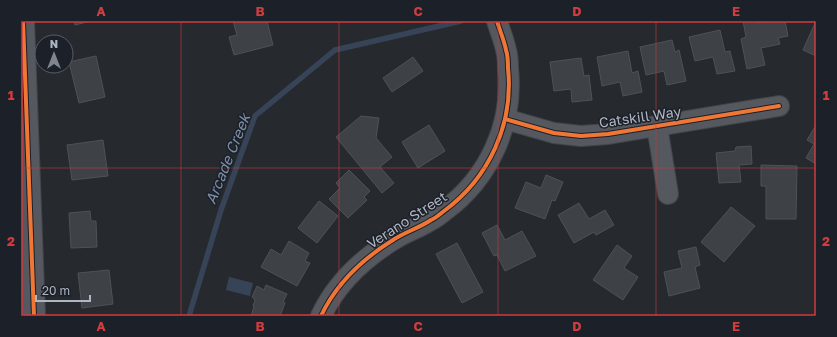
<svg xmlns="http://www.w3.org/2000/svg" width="837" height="337" viewBox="0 0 837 337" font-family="'Golos Text',sans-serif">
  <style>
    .water { fill: #374457 }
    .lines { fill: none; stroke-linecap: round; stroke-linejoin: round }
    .stream { stroke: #374457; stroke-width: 5.5 }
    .building { fill: #3e4146; stroke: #4e5157 }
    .minor-casing { stroke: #424448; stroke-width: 22 }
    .tertiary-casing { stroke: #424448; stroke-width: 24 }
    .minor { stroke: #55585e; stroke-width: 20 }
    .tertiary { stroke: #55585e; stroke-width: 22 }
    .cycleway-casing { stroke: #1b2029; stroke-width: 6 }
    .cycleway { stroke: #f07635; stroke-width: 4 }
    .grid { fill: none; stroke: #d03d3f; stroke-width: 1; stroke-opacity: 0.55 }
    .labels { text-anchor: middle; stroke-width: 3; stroke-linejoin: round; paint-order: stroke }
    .street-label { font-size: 14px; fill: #b0b6c1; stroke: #1b2029 }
    .water-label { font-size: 15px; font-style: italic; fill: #7c8da6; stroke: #1b2029 }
    .neatline { fill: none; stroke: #d03d3f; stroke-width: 1.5 }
    .grid-label { font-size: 13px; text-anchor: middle; font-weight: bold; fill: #d03d3f }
  </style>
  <rect width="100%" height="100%" fill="#262a2f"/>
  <!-- water -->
  <polygon class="water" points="229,277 253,283 250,296 226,290"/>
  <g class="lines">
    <!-- stream -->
    <polyline class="stream" points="189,316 221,210 255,116 335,50 461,21"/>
  </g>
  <!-- building -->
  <g class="building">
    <polygon points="74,21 91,21 75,25"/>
    <polygon points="233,21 267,21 273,45 234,55 229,37 237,35"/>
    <polygon points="743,21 757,21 758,23 770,21 785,21 788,36 778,38 780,44 761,48 765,65 747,69 741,39 746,37"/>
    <polygon points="816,21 816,56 803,50"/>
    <polygon points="720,30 725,52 730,51 735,71 717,74 713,57 695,61 689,37"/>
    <polygon points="672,40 675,52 679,50 686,81 667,85 664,71 646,75 640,47"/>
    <polygon points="628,51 632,73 638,71 642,92 623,96 620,82 602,86 597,57"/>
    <polygon points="96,56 105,97 79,103 69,62"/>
    <polygon points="413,57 423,71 392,92 383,78"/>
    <polygon points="581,58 584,76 589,75 592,100 572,102 571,89 554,91 550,62"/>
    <polygon points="361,116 379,118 376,138 392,157 380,167 394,183 382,193 336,137"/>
    <polygon points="429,125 445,151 418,168 402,142"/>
    <polygon points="816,125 816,164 806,158 814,144 807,140"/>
    <polygon points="103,140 108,176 72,180 67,145"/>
    <polygon points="751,146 752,164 739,165 741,182 719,183 716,153 735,151 736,147"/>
    <polygon points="761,165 797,166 796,219 766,219 766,186 761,186"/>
    <polygon points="349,170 370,191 364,197 367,200 348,218 329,199 340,188 336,183"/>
    <polygon points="546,175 563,182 555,201 552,200 545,219 515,208 526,182 541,188"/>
    <polygon points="319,201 338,216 317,243 298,228"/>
    <polygon points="579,203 589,219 605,210 614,225 596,235 594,232 574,243 558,215"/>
    <polygon points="731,207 755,226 724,262 701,242"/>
    <polygon points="90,211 91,221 96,221 97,247 71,248 69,213"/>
    <polygon points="497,225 505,240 522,231 536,256 505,271 497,255 494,256 482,233"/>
    <polygon points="289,241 309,253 305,261 310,263 297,286 261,267 271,249 281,255"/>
    <polygon points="457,243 483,292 462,303 436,254"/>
    <polygon points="617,245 632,256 624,268 638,277 623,300 593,280"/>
    <polygon points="696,247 700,265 695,267 700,288 669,296 664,272 682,268 678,251"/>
    <polygon points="109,270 113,304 82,308 78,273"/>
    <polygon points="266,285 287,294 283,302 285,303 280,316 251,316 254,307 253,306 255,300 252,297 257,286 264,290"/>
  </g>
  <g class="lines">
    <defs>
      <g id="minor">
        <polyline points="505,119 554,133 581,136 608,134 779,106"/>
        <polyline points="657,126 668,194"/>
        <path d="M321 316C336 284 364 258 393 240 405 232 419 228 431 220 436 218 440 214 444 211 489 178 514 124 508 68 508 62 508 56 506 50 504 40 500 31 497 21"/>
      </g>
      <polyline id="tertiary" points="23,21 34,316"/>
    </defs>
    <!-- minor casing -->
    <use href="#minor" class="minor-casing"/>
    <!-- tertiary casing -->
    <use href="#tertiary" class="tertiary-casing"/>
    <!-- minor -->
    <use href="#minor" class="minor"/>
    <!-- tertiary -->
    <use href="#tertiary" class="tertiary"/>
    <defs>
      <g id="cycleway">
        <polyline points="23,21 34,316"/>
        <polyline points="505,119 554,133 581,136 608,134 779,106"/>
        <path d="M321 316C336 284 364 258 393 240 405 232 419 228 431 220 436 218 440 214 444 211 489 178 514 124 508 68 508 62 508 56 506 50 504 40 500 31 497 21"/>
      </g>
    </defs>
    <!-- cycleway casing -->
    <use href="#cycleway" class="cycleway-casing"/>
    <!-- cycleway -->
    <use href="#cycleway" class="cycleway"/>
  </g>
  <!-- grid -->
  <path class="grid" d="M181 21V316M339 21V316M498 21V316M656 21V316M21 168H816"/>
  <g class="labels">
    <!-- street labels -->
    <g class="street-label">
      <text transform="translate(640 117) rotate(-8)" y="5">Catskill Way</text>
      <text transform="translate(407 220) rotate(-33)" y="5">Verano Street</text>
    </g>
    <!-- water labels -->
    <g class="water-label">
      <text transform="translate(228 159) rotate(-68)" y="5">Arcade Creek</text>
    </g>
  </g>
  <!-- border -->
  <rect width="837" height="337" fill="none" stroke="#1b2029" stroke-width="44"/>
  <!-- north arrow -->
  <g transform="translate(54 54)"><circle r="19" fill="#1b2029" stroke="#575c66"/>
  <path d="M0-3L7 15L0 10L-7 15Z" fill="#80858e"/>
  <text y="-6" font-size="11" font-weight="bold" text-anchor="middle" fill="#b0b6c1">N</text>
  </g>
  <!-- scale -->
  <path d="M36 295v6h54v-6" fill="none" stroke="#b0b6c1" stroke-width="2"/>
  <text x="42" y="295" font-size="12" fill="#b0b6c1" stroke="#1b2029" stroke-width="3" paint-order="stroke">20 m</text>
  <rect x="22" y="22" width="793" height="293" class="neatline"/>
  <g class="grid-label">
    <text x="101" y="16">A</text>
    <text x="260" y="16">B</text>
    <text x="418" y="16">C</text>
    <text x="577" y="16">D</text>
    <text x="736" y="16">E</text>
    <text x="11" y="100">1</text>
    <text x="826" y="100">1</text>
    <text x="11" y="246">2</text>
    <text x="826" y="246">2</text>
    <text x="101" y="331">A</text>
    <text x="260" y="331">B</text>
    <text x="418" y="331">C</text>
    <text x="577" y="331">D</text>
    <text x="736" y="331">E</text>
  </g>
</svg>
